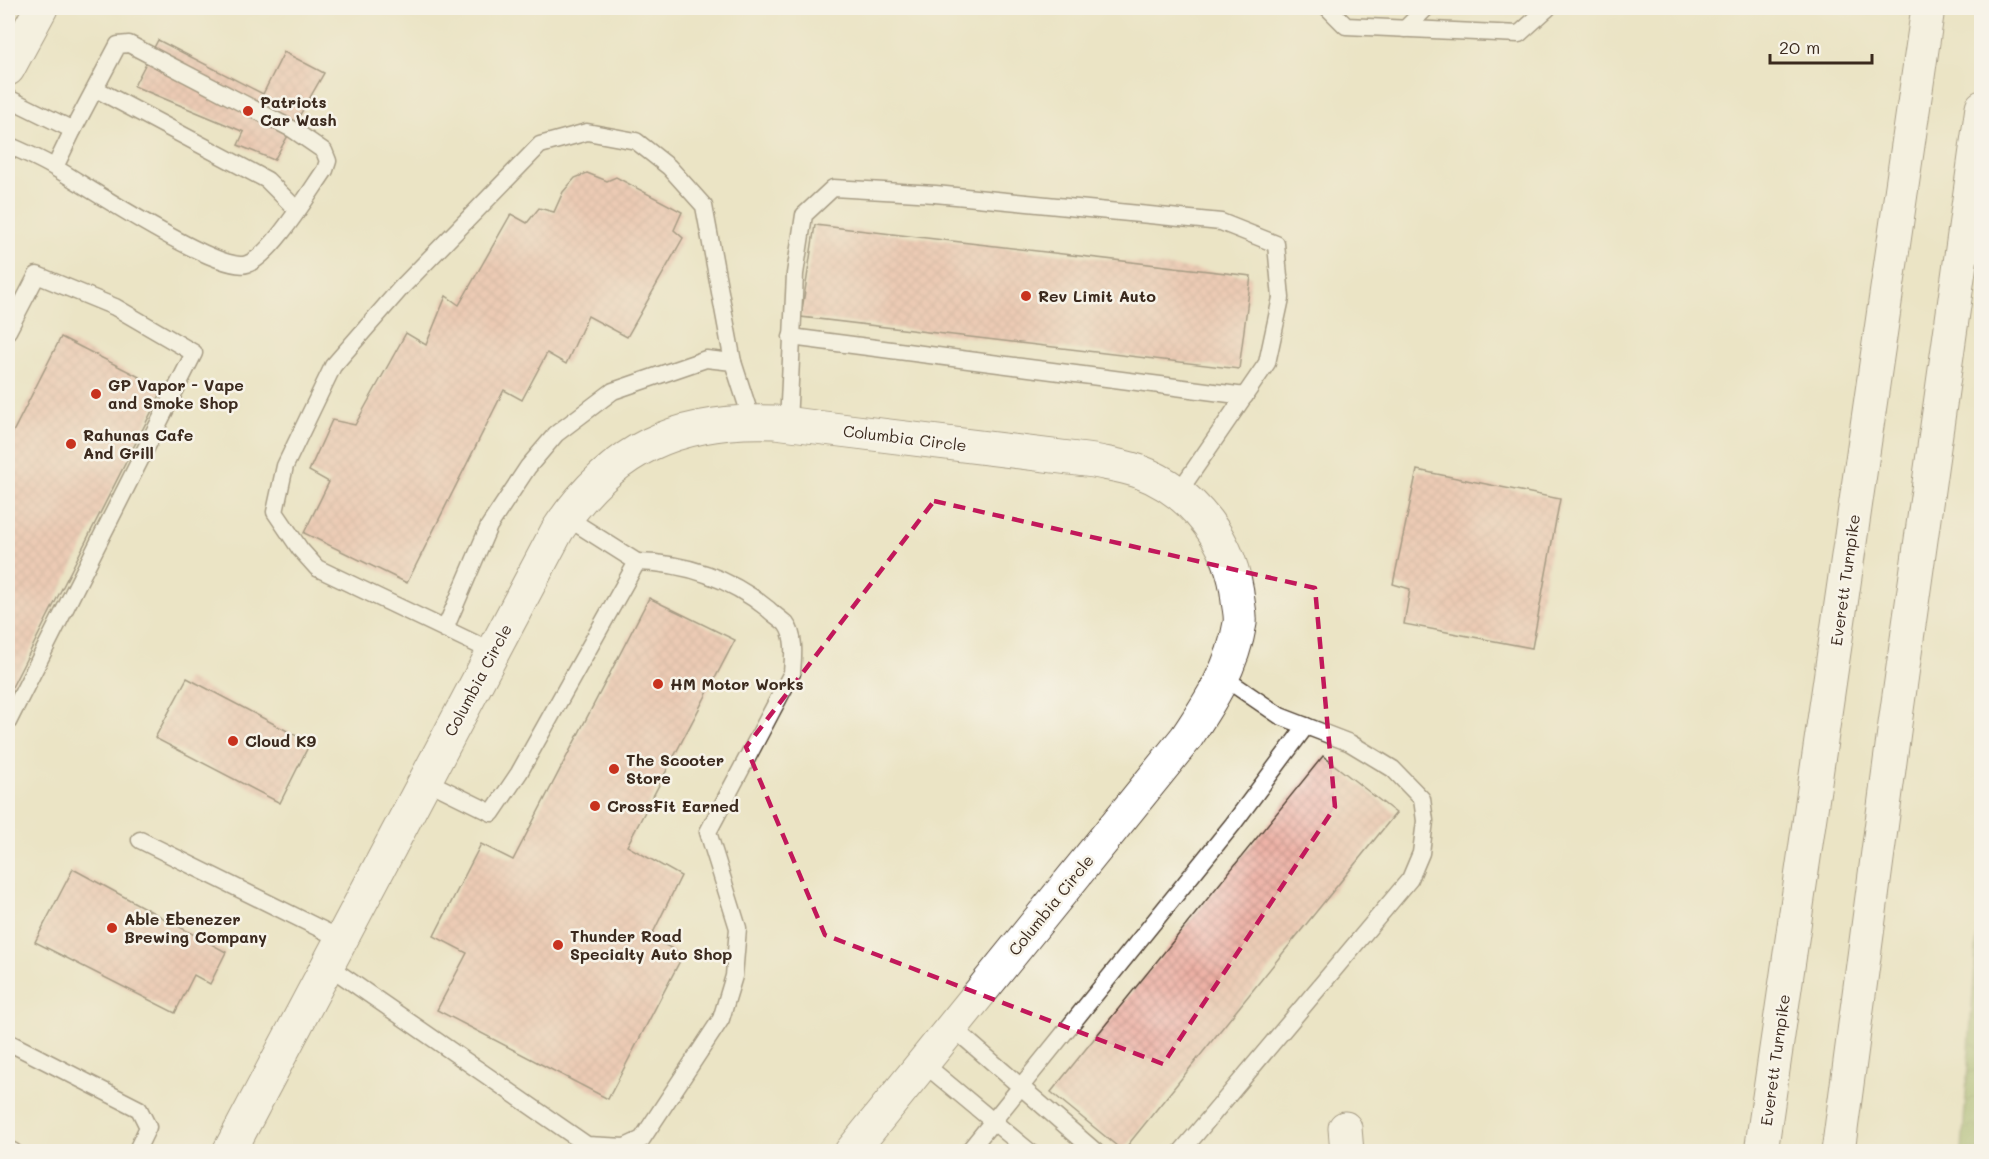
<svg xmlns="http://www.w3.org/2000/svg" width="1989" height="1159" viewBox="0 0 1989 1159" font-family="Mali,sans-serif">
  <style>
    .forest { fill: url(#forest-crowns); stroke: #666c3f; stroke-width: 1.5 }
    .building { fill: url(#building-cross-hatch) }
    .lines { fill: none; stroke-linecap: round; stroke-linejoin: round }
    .service-casing { stroke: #554637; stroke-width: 19 }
    .minor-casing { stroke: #554637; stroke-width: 35 }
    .primary-casing { stroke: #554637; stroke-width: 35 }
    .motorway-casing { stroke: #554637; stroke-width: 35 }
    .service { stroke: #fff; stroke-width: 16 }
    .minor { stroke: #fff; stroke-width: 33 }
    .primary { stroke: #fff; stroke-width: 33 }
    .motorway { stroke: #fff; stroke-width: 33 }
    .marked { fill: none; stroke: #c2185b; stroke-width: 4.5; stroke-dasharray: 12 8; stroke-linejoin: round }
    .poi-dot { fill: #c8321e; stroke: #f7f3e8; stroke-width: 2 }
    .labels { text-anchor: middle; stroke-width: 5; stroke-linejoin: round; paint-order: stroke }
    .poi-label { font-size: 16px; font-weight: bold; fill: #3b2a1e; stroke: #f7f3e8; text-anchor: start }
    .street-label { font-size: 16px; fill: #3b2a1e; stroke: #f7f3e8 }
  </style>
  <defs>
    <pattern id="forest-crowns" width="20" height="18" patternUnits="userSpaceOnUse" patternTransform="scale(1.5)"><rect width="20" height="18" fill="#92ad60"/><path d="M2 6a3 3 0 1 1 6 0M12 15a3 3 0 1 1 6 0" fill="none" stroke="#788d4f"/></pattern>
    <pattern id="building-cross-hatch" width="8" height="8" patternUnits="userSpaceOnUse" patternTransform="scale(1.5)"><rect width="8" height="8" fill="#edaca0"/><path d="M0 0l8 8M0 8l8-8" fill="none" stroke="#c18c82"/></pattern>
  </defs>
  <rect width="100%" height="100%" fill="#f7f3e8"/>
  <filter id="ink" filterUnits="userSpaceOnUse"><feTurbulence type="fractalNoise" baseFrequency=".0167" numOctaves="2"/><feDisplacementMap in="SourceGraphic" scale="12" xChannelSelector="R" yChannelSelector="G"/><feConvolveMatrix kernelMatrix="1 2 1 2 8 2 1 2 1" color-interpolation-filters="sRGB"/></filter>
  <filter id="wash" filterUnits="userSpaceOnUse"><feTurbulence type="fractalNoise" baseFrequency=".008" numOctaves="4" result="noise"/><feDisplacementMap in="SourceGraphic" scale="24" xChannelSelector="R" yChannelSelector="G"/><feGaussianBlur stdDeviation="1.35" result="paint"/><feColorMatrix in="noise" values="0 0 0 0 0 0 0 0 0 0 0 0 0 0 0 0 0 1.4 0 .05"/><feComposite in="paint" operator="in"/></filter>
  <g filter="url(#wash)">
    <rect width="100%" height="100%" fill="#ebe4c5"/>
    <!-- forest -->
    <polygon class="forest" points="1981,876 1981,1151 1962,1151"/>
    <g id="blocks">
      <!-- building -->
      <g class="building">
        <polygon points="158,40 263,94 284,52 324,73 274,160 238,145 244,132 134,86"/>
        <polygon points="587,173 607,181 616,177 682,212 674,230 683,238 627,337 588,316 566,364 547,353 522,400 504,390 407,583 304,533 329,482 309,471 332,420 355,425 406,333 426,345 446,296 459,305 511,214 527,223 539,208 554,212 563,192 575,178"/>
        <polygon points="815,225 1251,276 1239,369 801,317"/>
        <polygon points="61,337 163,389 8,695 8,442"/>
        <polygon points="1417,470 1560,499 1532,648 1404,624 1410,589 1393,584"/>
        <polygon points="649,598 735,640 627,846 681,876 651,937 683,955 608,1099 437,1010 467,953 434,936 481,844 513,860"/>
        <polygon points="187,678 310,743 280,803 155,738"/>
        <polygon points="1323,756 1396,813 1123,1151 1051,1092"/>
        <polygon points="73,869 226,952 210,984 194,975 175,1013 35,942"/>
      </g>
    </g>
  </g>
  <g filter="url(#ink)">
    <use href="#blocks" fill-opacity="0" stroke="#554637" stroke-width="1.5"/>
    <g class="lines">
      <defs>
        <g id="service">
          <polyline points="1328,8 1346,26 1519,34 1548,8"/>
          <polyline points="1405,29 1426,8"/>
          <polyline points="96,89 267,180 297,210"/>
          <path d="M8 98 73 130 118 45 129 44 292 129 324 151 328 161 325 170C309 193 271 256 247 264 219 274 86 186 57 169 41 159 24 152 8 145"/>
          <polyline points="55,167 73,130"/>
          <polyline points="8,331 37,275 115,307 194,353 8,722"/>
          <polyline points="791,337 1245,396"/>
          <polyline points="788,424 795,274 804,215 833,188 935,194 1221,222 1276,244 1281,298 1267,363 1178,493"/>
          <polyline points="445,629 317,568 300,549 275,512 285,466 333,366 401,288 540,145 587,132 636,141 669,167 704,206 733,362"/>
          <polyline points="493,652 445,629 489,526 528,467 556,434 613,391 706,359 733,362 752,421"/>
          <polyline points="425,780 492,813 519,773 637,562 566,517"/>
          <polyline points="140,840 341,939"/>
          <path d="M327 965 587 1145 625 1147 642 1139 721 1019 734 976 738 928 708 832 792 673C793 658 796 637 786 624 781 619 773 614 768 609 730 578 685 563 637 562"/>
          <polyline points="952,1027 1096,1152"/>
          <polyline points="8,1042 139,1109 148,1127 136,1152"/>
          <polyline points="923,1063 1030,1152"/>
          <polyline points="8,1149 14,1152"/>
          <polyline points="968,1152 1233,824 1306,726"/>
          <polyline points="1181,1152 1410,879 1421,853 1425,821 1422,799 1393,769 1350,743 1280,716 1223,677"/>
        </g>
        <g id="minor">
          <polyline points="1345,1128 1347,1152"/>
          <path d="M229 1152 557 531C611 449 678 418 775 422L1094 461C1108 464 1124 466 1138 471 1193 491 1233 543 1238 601 1239 608 1241 616 1240 623 1233 667 1210 702 1186 738L851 1152"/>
        </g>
        <polyline id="primary" points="8,69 41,8"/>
        <g id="motorway">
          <polyline points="1761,1152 1928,8"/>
          <polyline points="1838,1152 1895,724 1982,107"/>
        </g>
      </defs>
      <!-- service casing -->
      <use href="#service" class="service-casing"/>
      <!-- minor casing -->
      <use href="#minor" class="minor-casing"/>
      <!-- primary casing -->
      <use href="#primary" class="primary-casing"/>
      <!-- motorway casing -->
      <use href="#motorway" class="motorway-casing"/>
      <!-- service -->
      <use href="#service" class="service"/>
      <!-- minor -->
      <use href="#minor" class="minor"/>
      <!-- primary -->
      <use href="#primary" class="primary"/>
      <!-- motorway -->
      <use href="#motorway" class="motorway"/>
    </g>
  </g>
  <!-- marked area -->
  <path d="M0 0H1989V1159H0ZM934 501 1315 588 1335 807 1163 1064 825 935 746 747Z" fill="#ebe4c5" fill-opacity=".55" fill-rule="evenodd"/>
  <path class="marked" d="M934 501 1315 588 1335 807 1163 1064 825 935 746 747Z"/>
  <!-- markers -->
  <g class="poi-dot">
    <circle cx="248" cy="111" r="6"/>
    <circle cx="1026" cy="296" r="6"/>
    <circle cx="96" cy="394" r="6"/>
    <circle cx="71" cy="444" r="6"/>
    <circle cx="658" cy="684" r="6"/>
    <circle cx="233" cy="741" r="6"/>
    <circle cx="614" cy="769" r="6"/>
    <circle cx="595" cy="806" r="6"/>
    <circle cx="112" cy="928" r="6"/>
    <circle cx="558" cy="945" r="6"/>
  </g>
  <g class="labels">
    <!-- poi labels -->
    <g class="poi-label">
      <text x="260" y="108">Patriots<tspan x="260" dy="18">Car Wash</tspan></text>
      <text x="1038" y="302">Rev Limit Auto</text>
      <text x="108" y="391">GP Vapor - Vape<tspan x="108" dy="18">and Smoke Shop</tspan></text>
      <text x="83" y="441">Rahunas Cafe<tspan x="83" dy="18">And Grill</tspan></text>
      <text x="670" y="690">HM Motor Works</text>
      <text x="245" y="747">Cloud K9</text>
      <text x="626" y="766">The Scooter<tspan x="626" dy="18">Store</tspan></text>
      <text x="607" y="812">CrossFit Earned</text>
      <text x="124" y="925">Able Ebenezer<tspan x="124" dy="18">Brewing Company</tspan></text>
      <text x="570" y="942">Thunder Road<tspan x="570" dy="18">Specialty Auto Shop</tspan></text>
    </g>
    <!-- street labels -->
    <g class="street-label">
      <text transform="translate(905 438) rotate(7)" y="6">Columbia Circle</text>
      <text transform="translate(1845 580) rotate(-82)" y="6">Everett Turnpike</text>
      <text transform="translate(478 680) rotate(-62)" y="6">Columbia Circle</text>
      <text transform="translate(1051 905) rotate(-51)" y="6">Columbia Circle</text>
      <text transform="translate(1775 1060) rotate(-82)" y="6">Everett Turnpike</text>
    </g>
  </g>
  <!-- margin -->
  <rect width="1989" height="1159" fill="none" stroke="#f7f3e8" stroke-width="30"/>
  <!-- scale -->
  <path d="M1770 54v9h102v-9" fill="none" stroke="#3b2a1e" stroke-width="3"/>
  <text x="1779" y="54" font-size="18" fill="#3b2a1e" stroke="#f7f3e8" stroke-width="4.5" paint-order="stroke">20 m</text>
</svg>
